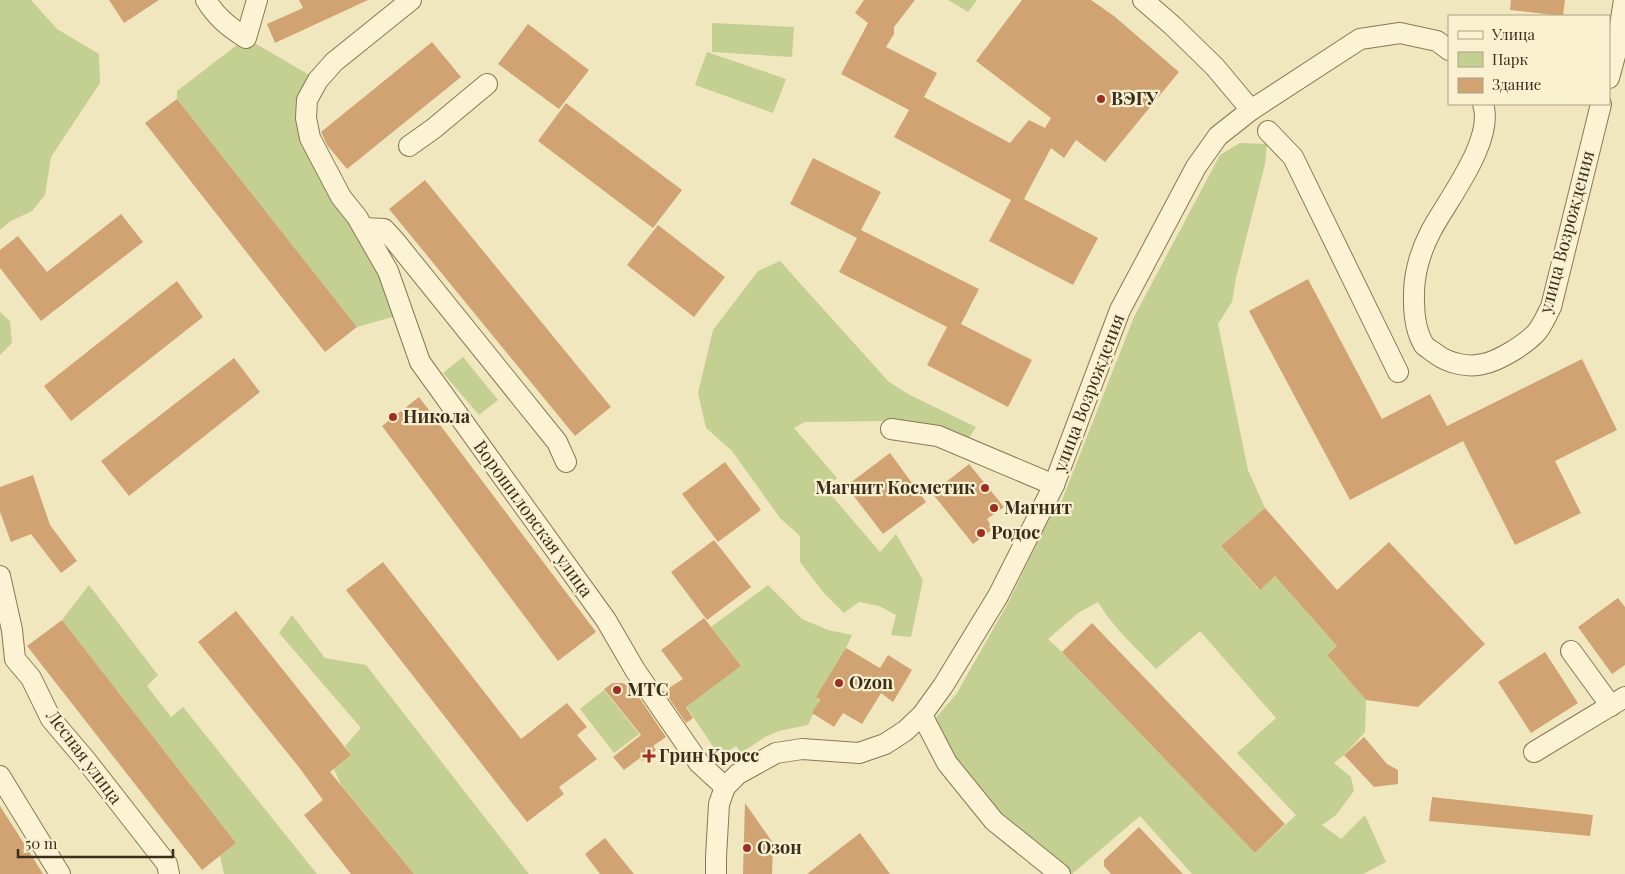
<svg xmlns="http://www.w3.org/2000/svg" width="1625" height="874" viewBox="0 0 1625 874" font-family="'Playfair Display',serif">
  <style>
    .green { fill: #c3d092; fill-rule: evenodd }
    .building { fill: #d2a372 }
    .lines { fill: none; stroke-linecap: round; stroke-linejoin: round }
    .minor-casing { stroke: #8b7756; stroke-width: 22 }
    .minor { stroke: #fbf3d3; stroke-width: 20 }
    .poi-dot { fill: #9f2d22; stroke: #f8f0cf; stroke-width: 2 }
    .labels { text-anchor: middle; stroke-width: 4.5; stroke-linejoin: round; paint-order: stroke }
    .poi-label { font-size: 18px; font-weight: bold; fill: #392d1c; stroke: #f8f0cf; text-anchor: start }
    .street-label { font-size: 18px; fill: #392d1c; stroke: #f8f0cf }
  </style>
  <rect width="100%" height="100%" fill="#f1e7bf"/>
  <!-- green -->
  <g class="green">
    <polygon points="0,0 31,0 57,29 99,54 100,83 51,157 45,195 32,211 9,222 0,230"/>
    <polygon points="948,0 977,0 968,12"/>
    <polygon points="712,23 794,27 792,57 712,52"/>
    <polygon points="246,38 318,80 306,118 403,314 357,327 177,99 177,91"/>
    <polygon points="707,52 786,79 773,113 695,85"/>
    <path d="M1240 143 1267 144 1265 164 1236 278 1232 302 1218 324 1248 470 1265 508 1221 546 1259 590 1275 576 1337 646 1327 655 1366 700 1365 732 1344 755 1334 763 1351 777 1354 791 1336 815 1322 825 1341 839 1365 815 1386 862 1363 874H1192L1140 816 1072 874H1060L994 821 928 727 957 693 1009 601 1054 508 1062 500 1134 317 1220 155ZM1098 602 1107 616 1121 633 1156 669 1200 631 1276 718 1237 753 1296 815 1255 853 1062 652 1048 639 1078 613Z"/>
    <polygon points="780,261 889,382 910,395 976,427 967,441 887,421 805,422 794,428 837,478 825,488 880,552 896,534 923,580 911,637 891,635 896,615 879,606 859,602 844,613 823,592 800,562 800,536 780,518 732,451 706,428 698,393 713,330 758,271"/>
    <polygon points="0,312 10,321 12,343 0,355"/>
    <polygon points="463,357 498,400 479,415 443,373"/>
    <polygon points="89,585 158,675 147,686 171,717 183,707 317,874 224,874 220,856 236,843 62,620"/>
    <polygon points="768,585 802,619 828,630 852,635 846,648 817,697 819,702 808,725 779,731 765,737 741,753 736,746 720,757 686,706 741,666 711,627"/>
    <polygon points="292,615 325,658 366,665 529,874 414,874 341,785 334,769 351,755 345,746 361,728 279,633"/>
    <polygon points="604,690 639,734 614,753 580,709"/>
  </g>
  <!-- building -->
  <g class="building">
    <polygon points="109,0 159,0 124,23"/>
    <polygon points="299,0 368,0 275,43 267,24 303,8"/>
    <polygon points="864,0 915,0 894,27 894,34 886,47 937,73 924,97 1010,143 1029,120 1045,128 1051,118 976,61 1022,0 1091,0 1114,16 1179,72 1105,162 1076,140 1064,158 1051,148 1024,199 1098,238 1073,285 989,241 1011,200 894,137 909,110 841,74 868,23 855,13"/>
    <polygon points="1511,0 1565,0 1563,16 1510,10"/>
    <polygon points="528,24 589,70 559,109 498,64"/>
    <polygon points="432,42 461,77 347,169 327,145 321,132"/>
    <polygon points="177,99 357,327 325,352 145,123"/>
    <polygon points="566,103 682,190 653,228 538,141"/>
    <polygon points="813,158 881,192 861,230 979,289 961,324 1032,360 1008,407 927,365 947,327 839,272 857,238 790,204"/>
    <polygon points="425,180 611,407 575,436 389,209"/>
    <polygon points="121,214 143,242 41,321 0,268 0,250 18,236 47,272"/>
    <polygon points="658,225 725,277 694,317 627,265"/>
    <polygon points="1308,279 1382,419 1430,394 1447,426 1582,359 1617,430 1555,461 1581,513 1515,545 1463,441 1350,500 1249,311"/>
    <polygon points="177,281 203,317 71,421 44,386"/>
    <polygon points="234,358 260,392 129,496 101,461"/>
    <polygon points="419,397 596,632 558,661 382,426"/>
    <polygon points="890,453 926,502 883,534 846,486"/>
    <polygon points="725,462 761,510 718,542 682,494"/>
    <polygon points="969,464 1004,507 987,519 993,529 973,544 932,493"/>
    <polygon points="33,475 50,525 77,561 61,573 31,534 11,542 0,512 0,487"/>
    <polygon points="1265,508 1337,590 1389,542 1485,644 1418,707 1366,700 1327,655 1337,646 1275,576 1260,590 1221,546"/>
    <polygon points="714,540 751,587 707,620 671,572"/>
    <polygon points="383,562 521,739 567,703 587,727 577,735 597,759 559,787 564,794 527,822 346,590"/>
    <polygon points="1618,598 1625,607 1625,665 1612,674 1578,627"/>
    <polygon points="236,611 351,755 330,772 414,874 351,874 304,815 323,800 298,766 198,642"/>
    <polygon points="704,618 741,666 686,707 693,718 686,723 664,691 683,679 661,650"/>
    <polygon points="62,620 236,843 202,870 27,646"/>
    <polygon points="1092,623 1285,824 1255,853 1062,652"/>
    <polygon points="846,648 880,668 888,655 912,670 893,702 881,693 862,724 843,713 834,727 812,713 820,700 816,697"/>
    <polygon points="1545,652 1578,703 1531,733 1498,682"/>
    <polygon points="613,683 622,683 632,687 666,737 653,746 656,750 642,761 640,758 624,770 613,757 641,735 604,689"/>
    <polygon points="1364,737 1387,764 1398,770 1398,784 1374,787 1344,755"/>
    <polygon points="1432,797 1593,815 1590,836 1429,821"/>
    <polygon points="745,803 773,843 772,874 743,874"/>
    <polygon points="0,806 30,853 43,874 0,874"/>
    <polygon points="1139,827 1183,874 1111,874 1104,866 1104,860"/>
    <polygon points="860,833 890,874 807,874"/>
    <polygon points="605,838 616,852 634,874 600,874 585,854"/>
  </g>
  <g class="lines">
    <defs>
      <g id="minor">
        <path d="M206 0C216 17 229 27 246 38L257 0"/>
        <polyline points="411,0 334,62 318,80 307,100 306,118 310,138 341,197 357,217 388,271 420,362 606,620 635,670 699,763 725,787"/>
        <polyline points="1143,0 1173,26 1215,67 1251,110"/>
        <polyline points="1609,78 1616,52 1624,0"/>
        <path d="M1483 104C1495 140 1448 199 1431 231 1420 252 1413 277 1414 301 1414 315 1416 332 1424 345 1427 348 1432 351 1436 354 1448 363 1468 368 1483 364 1499 361 1524 345 1535 334 1542 327 1546 316 1551 307L1601 104"/>
        <polyline points="1268,131 1293,157 1398,372"/>
        <polyline points="409,146 433,129 487,84"/>
        <polyline points="364,228 384,229 395,241 557,442 566,462"/>
        <polyline points="891,429 938,436 1054,485"/>
        <polyline points="0,576 12,630 15,659 31,678 51,719 85,759 167,864 169,874"/>
        <polyline points="1571,651 1611,706"/>
        <polyline points="922,715 947,763 994,821 1060,874"/>
        <polyline points="1534,752 1625,697"/>
        <polyline points="0,776 60,874"/>
        <polyline points="716,874 716,857 719,804 725,787 738,774 776,753 802,749 859,753 885,744 905,731 922,715 943,686 998,596 1054,485 1120,310 1196,167 1218,136 1251,110 1360,39 1400,33 1437,41 1449,50"/>
      </g>
    </defs>
    <!-- minor casing -->
    <use href="#minor" class="minor-casing"/>
    <!-- minor -->
    <use href="#minor" class="minor"/>
  </g>
  <!-- markers -->
  <g class="poi-dot">
    <circle cx="1101" cy="99" r="5"/>
    <circle cx="393" cy="417" r="5"/>
    <circle cx="985" cy="488" r="5"/>
    <circle cx="994" cy="508" r="5"/>
    <circle cx="981" cy="533" r="5"/>
    <circle cx="839" cy="683" r="5"/>
    <circle cx="617" cy="690" r="5"/>
    <path d="M646.5 748.5h5v5h5v5h-5v5h-5v-5h-5v-5h5z"/>
    <circle cx="747" cy="848" r="5"/>
  </g>
  <g class="labels">
    <!-- poi labels -->
    <g class="poi-label">
      <text x="1111" y="105">ВЭГУ</text>
      <text x="403" y="423">Никола</text>
      <text x="975" y="494" text-anchor="end">Магнит Косметик</text>
      <text x="1004" y="514">Магнит</text>
      <text x="991" y="539">Родос</text>
      <text x="849" y="689">Ozon</text>
      <text x="627" y="696">МТС</text>
      <text x="659" y="762">Грин Кросс</text>
      <text x="757" y="854">Озон</text>
    </g>
    <!-- street labels -->
    <g class="street-label">
      <text transform="translate(1567 232) rotate(-75)" y="6">улица Возрождения</text>
      <text transform="translate(1089 393) rotate(-69)" y="6">улица Возрождения</text>
      <text transform="translate(533 519) rotate(54)" y="6">Ворошиловская улица</text>
      <text transform="translate(84 757) rotate(53)" y="6">Лесная улица</text>
    </g>
  </g>
  <!-- legend -->
  <rect x="1448" y="15" width="162" height="90" fill="#f8f0cf" stroke="#aca287"/>
  <rect x="1458" y="31" width="25" height="8" fill="#fbf3d3" stroke="#aca287"/>
  <text x="1492" y="40" font-size="15" fill="#392d1c">Улица</text>
  <rect x="1458" y="52" width="25" height="15" fill="#c3d092" stroke="#aca287"/>
  <text x="1492" y="65" font-size="15" fill="#392d1c">Парк</text>
  <rect x="1458" y="78" width="25" height="15" fill="#d2a372" stroke="#aca287"/>
  <text x="1492" y="90" font-size="15" fill="#392d1c">Здание</text>
  <!-- scale -->
  <path d="M18 849v8h155v-8" fill="none" stroke="#392d1c" stroke-width="2.5"/>
  <text x="25" y="849" font-size="15" fill="#392d1c" stroke="#f8f0cf" stroke-width="4" paint-order="stroke">50 m</text>
</svg>
